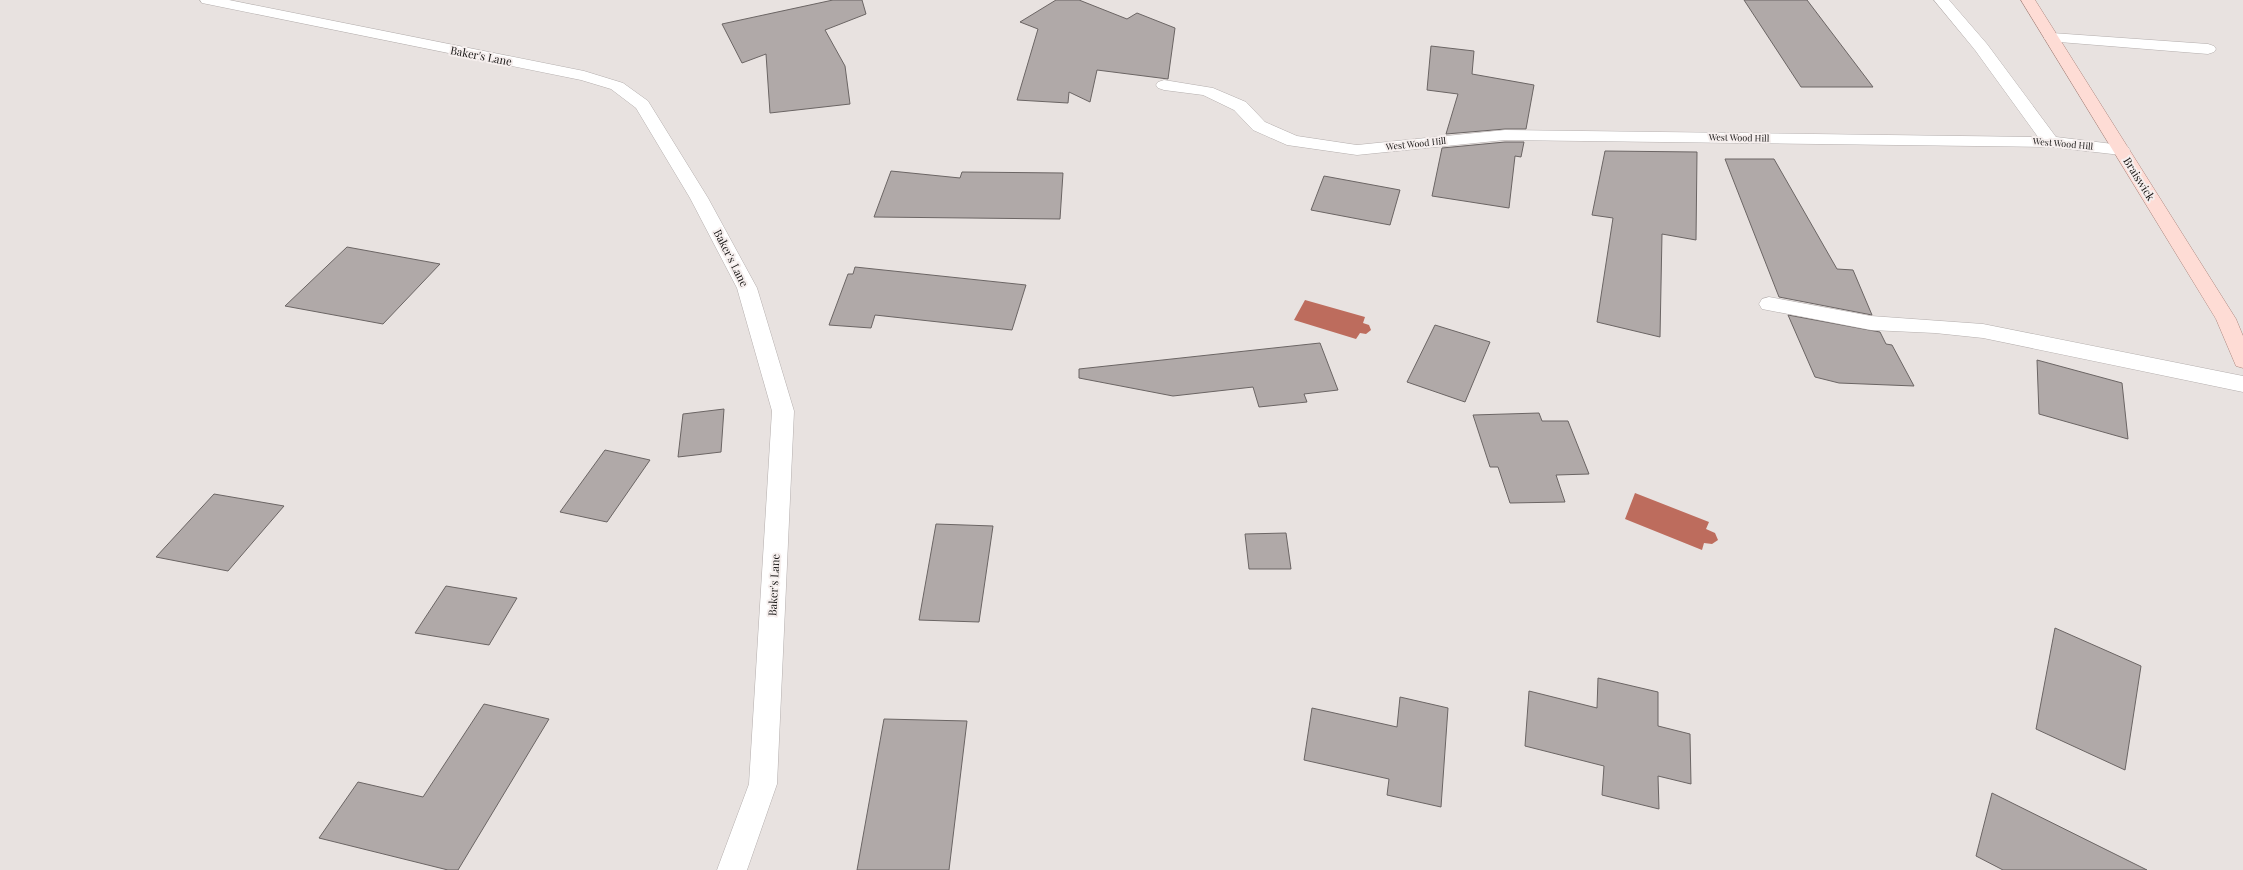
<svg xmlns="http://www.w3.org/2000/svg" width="2243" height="870" viewBox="0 0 2243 870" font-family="'Playfair Display',serif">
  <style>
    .water { fill: #bd6c5d }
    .building { fill: #b0a9a8; stroke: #6b6564 }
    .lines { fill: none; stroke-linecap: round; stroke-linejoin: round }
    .minor-casing { stroke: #b4aead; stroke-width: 1 }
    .major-casing { stroke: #ac877f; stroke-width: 1 }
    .minor { fill: #fff; fill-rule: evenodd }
    .major { fill: #fedcd5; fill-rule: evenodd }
    .labels { text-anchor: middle; stroke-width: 4; stroke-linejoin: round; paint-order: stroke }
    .far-street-label { font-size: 9px; fill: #171514; stroke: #f6efee }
    .street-label { font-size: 11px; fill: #171514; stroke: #f6efee }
  </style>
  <rect width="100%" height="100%" fill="#e8e2e0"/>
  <!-- water -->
  <g class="water">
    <polygon points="1305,300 1365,317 1363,323 1369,325 1371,330 1366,334 1360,333 1356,339 1294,320"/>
    <polygon points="1635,493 1709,522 1706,529 1715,533 1718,540 1712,544 1704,543 1702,550 1625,519"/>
  </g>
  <!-- building -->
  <g class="building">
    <polygon points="833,0 862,0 866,14 825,30 845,66 850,104 770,113 766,54 742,63 722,24"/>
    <polygon points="1056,0 1079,0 1127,19 1137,13 1175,28 1168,79 1097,70 1090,102 1069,92 1068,103 1017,100 1038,29 1020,22"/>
    <polygon points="1744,0 1807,0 1873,87 1801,87"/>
    <polygon points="1431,46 1474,51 1472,74 1534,85 1526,129 1505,129 1446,134 1458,94 1427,90"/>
    <polygon points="1505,142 1524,142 1521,157 1515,156 1509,208 1432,196 1442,148"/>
    <polygon points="1605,151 1697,152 1696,240 1662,234 1660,337 1597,322 1613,218 1592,215"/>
    <polygon points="1725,159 1774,159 1837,269 1853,270 1872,315 1779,297"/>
    <polygon points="891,171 960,178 962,172 1063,173 1060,219 874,217"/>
    <polygon points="1324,176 1400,190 1390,225 1311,210"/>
    <polygon points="347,247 440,264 383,324 285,306"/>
    <polygon points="855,267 1026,285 1012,330 875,315 871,328 829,325 848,274 853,274"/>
    <polygon points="1788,315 1880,332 1886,344 1892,345 1914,386 1839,383 1815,377"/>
    <polygon points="1435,325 1490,342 1465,402 1407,382"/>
    <polygon points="1320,343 1338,390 1304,394 1307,402 1259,407 1253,387 1173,396 1079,378 1079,369"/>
    <polygon points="2037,360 2122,383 2128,439 2039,414"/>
    <polygon points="724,409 721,452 678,457 683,414"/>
    <polygon points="1539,413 1542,421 1568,421 1589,474 1556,475 1565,502 1510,503 1498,467 1490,467 1473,415"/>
    <polygon points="605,450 650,460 607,522 560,512"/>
    <polygon points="214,494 284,506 228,571 156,557"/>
    <polygon points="936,524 993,526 979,622 919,620"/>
    <polygon points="1286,533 1291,569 1249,569 1245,534"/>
    <polygon points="446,586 517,598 489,645 415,633"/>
    <polygon points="2055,628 2141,666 2125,770 2036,729"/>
    <polygon points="1598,678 1658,692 1658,726 1690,734 1691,784 1658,776 1659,809 1602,795 1604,766 1525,746 1529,691 1597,708"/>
    <polygon points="1400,697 1448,708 1441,807 1387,795 1389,779 1304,760 1312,708 1397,727"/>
    <polygon points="484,704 549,719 458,870 448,870 319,838 358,782 423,797"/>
    <polygon points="884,719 967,721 949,870 857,870"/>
    <polygon points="1992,793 2147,870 2003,870 1976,856"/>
  </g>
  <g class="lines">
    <defs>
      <g id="minor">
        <polygon points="200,0 229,0 584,71 623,83 648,101 708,198 757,288 794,411 777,784 747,870 717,870 749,784 772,411 737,288 690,198 636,108 611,89 581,80 207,4 202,3"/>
        <polygon points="1934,0 1949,0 1987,44 2056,137 2121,145 2127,146 2130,150 2127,154 2121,155 2051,147 1505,140 1357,155 1287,145 1253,130 1234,110 1203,95 1164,90 1158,88 1156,85 1158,82 1164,80 1213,88 1246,102 1265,122 1297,136 1357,145 1505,130 2038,137 1975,50"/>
        <polygon points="2052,33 2208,44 2214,46 2216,49 2214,52 2208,54 2047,41 2044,38 2047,35"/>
        <polygon points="1769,297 1871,316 1983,324 2243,376 2243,392 1983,338 1935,333 1871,330 1762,309 1759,304 1762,299"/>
      </g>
      <polygon id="major" points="2021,0 2035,0 2236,319 2243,336 2243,368 2236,366 2216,319"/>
    </defs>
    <!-- minor casing -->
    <use href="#minor" class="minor-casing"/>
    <!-- major casing -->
    <use href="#major" class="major-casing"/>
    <!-- minor -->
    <use href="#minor" class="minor"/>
    <!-- major -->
    <use href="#major" class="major"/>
  </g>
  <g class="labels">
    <!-- far-street labels -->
    <g class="far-street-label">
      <text transform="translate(1739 138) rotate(1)" y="3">West Wood Hill</text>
      <text transform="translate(1416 144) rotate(-6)" y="3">West Wood Hill</text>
      <text transform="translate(2063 144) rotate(5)" y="3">West Wood Hill</text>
    </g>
    <!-- street labels -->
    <g class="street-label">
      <text transform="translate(481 56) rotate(11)" y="4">Baker's Lane</text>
      <text transform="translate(2139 179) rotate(58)" y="4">Braiswick</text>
      <text transform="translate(731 258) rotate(63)" y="4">Baker's Lane</text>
      <text transform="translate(774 585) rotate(-87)" y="4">Baker's Lane</text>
    </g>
  </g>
</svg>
